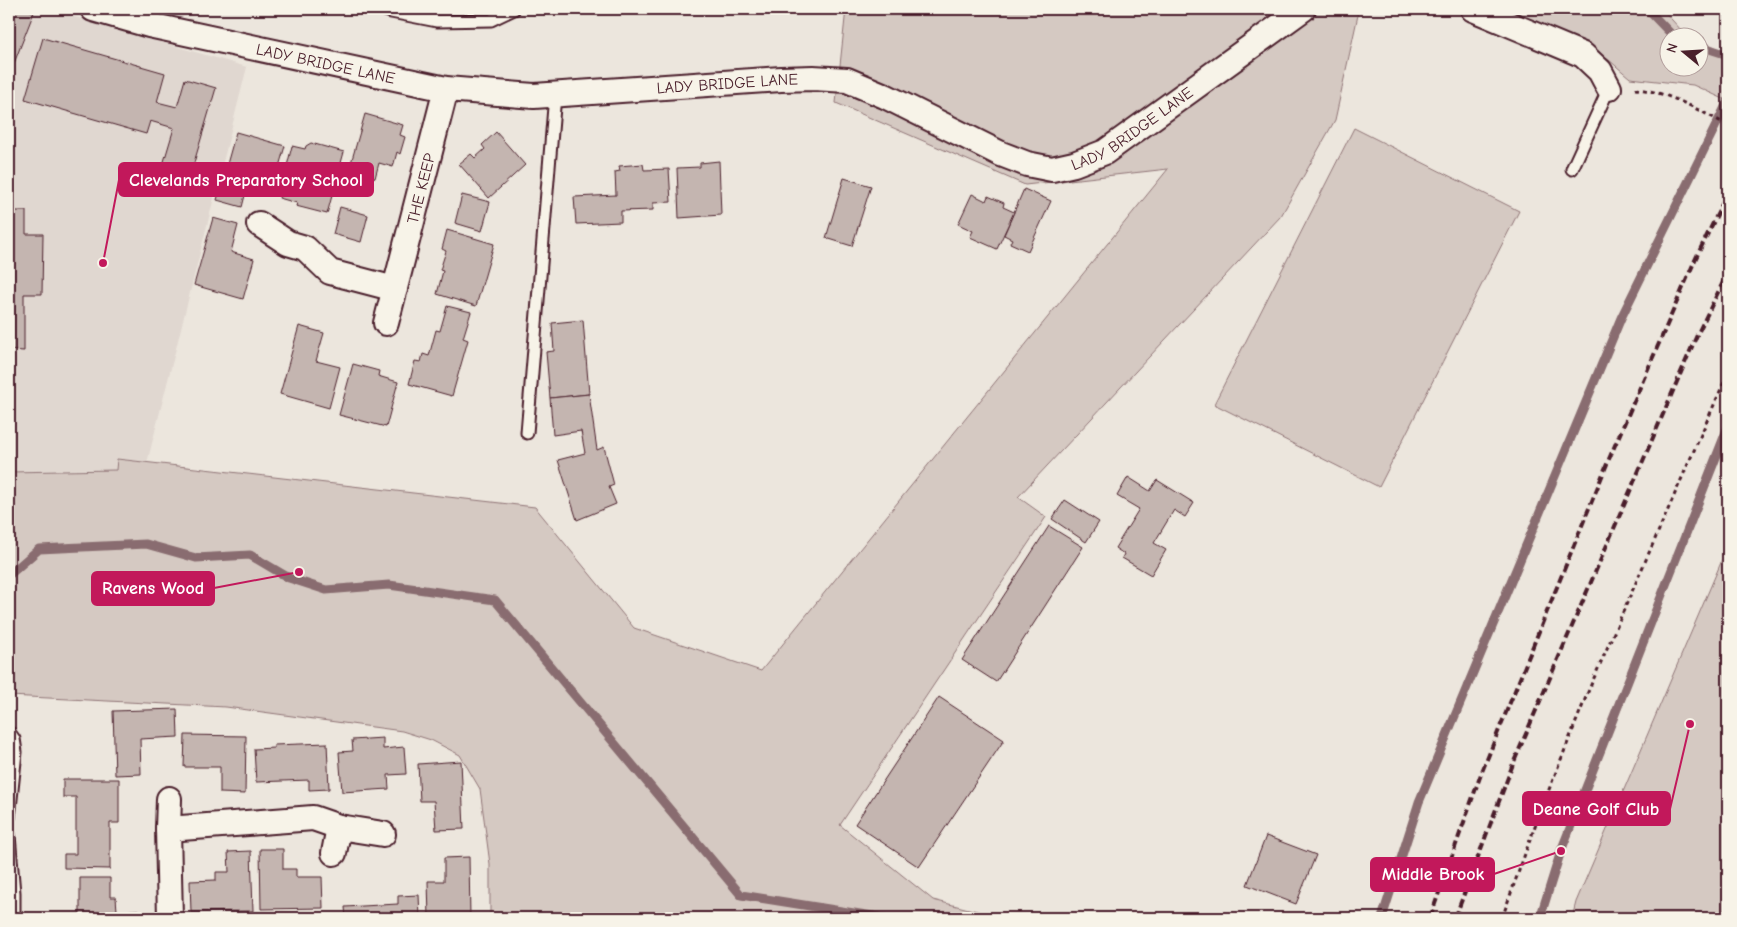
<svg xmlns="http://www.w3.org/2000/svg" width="1737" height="927" viewBox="0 0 1737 927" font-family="'Comic Neue',sans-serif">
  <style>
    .built { fill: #e0d7d0 }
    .green { fill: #d5c9c2; stroke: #907476 }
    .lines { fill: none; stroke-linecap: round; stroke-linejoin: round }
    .stream { stroke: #896c6f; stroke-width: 9 }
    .building { fill: #c4b5b0; stroke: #4a1f2b }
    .lane-casing { stroke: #4a1f2b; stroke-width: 15 }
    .street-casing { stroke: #4a1f2b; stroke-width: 28 }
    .path { stroke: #4a1f2b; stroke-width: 3; stroke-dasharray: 4 4; stroke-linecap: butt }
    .lane { stroke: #f7f3e8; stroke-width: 11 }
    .street { stroke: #f7f3e8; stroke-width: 24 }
    .rail { stroke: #4a1f2b; stroke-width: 4; stroke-dasharray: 8 4; stroke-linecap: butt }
    .labels { text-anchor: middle; stroke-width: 4; stroke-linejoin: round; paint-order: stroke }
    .street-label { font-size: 16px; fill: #4a1f2b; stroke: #f7f3e8 }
    .leader { fill: none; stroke: #c2185b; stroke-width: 2 }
    .callout-dot { fill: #c2185b; stroke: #f7f3e8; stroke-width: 2 }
    .callout { fill: #c2185b; stroke: #c2185b; stroke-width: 2 }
    .callout-label { font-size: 18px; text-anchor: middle; font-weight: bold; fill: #fff }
  </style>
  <rect width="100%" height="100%" fill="#ece6dd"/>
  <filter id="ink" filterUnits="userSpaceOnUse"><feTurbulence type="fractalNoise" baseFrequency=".02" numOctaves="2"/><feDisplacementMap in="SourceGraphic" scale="10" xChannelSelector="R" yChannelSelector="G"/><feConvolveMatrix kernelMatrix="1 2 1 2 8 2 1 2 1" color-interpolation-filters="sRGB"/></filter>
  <g filter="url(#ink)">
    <!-- built -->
    <polygon class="built" points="9,9 47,9 247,67 147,463 117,459 116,470 9,472"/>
    <!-- green -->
    <g class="green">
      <polygon points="846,9 1351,9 1358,15 1335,120 1281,216 1018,497 1046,517 840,825 933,900 1005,918 490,918 490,864 480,789 460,755 431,740 402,731 226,707 9,696 9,472 116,470 117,459 535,507 634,628 761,671 1168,169 1025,185 836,103"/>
      <polygon points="1496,9 1662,9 1682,31 1695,37 1670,38 1670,68 1700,68 1700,40 1728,53 1728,101 1693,85 1630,78 1609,60 1587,48"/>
      <polygon points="1354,128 1519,211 1379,487 1214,404"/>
      <polygon points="1728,546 1728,918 1572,918 1576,902"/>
    </g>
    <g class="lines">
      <!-- stream -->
      <g class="stream">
        <polyline points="1644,9 1648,10 1675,38"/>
        <polyline points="1700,46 1728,55"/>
        <polyline points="9,575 39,549 146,544 196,558 250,555 289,578 326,590 389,585 495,600 741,895 885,918"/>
        <polyline points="1382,918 1419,802 1621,318 1728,101"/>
        <polyline points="1540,918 1561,851 1728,427"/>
      </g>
    </g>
    <!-- building -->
    <g class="building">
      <polygon points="9,9 25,9 34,12 9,76"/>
      <polygon points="43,38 165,73 157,102 177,107 185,79 216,88 188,183 160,175 174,128 150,121 146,134 25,99"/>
      <polygon points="365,114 403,125 400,135 405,137 400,154 397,152 393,167 379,163 375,178 349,170"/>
      <polygon points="236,132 285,146 273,187 249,180 242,207 217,200"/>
      <polygon points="496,132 525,165 489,198 459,164 471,154 475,158 485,149 482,145"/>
      <polygon points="311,143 344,152 327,214 296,206 297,203 279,198 292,146 305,149 306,146"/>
      <polygon points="719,161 721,215 679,218 677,168 700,167 700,163"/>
      <polygon points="643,164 644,170 669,169 671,202 653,203 653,210 621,211 621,222 576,224 574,197 616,195 615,172 620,171 619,166"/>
      <polygon points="844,178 871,186 852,246 826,238"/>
      <polygon points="1024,189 1051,201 1028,251 1010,243 1012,239 1004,235"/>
      <polygon points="972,194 986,201 988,196 1004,203 1003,207 1014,212 997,249 970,237 973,231 958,224"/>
      <polygon points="462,195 490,202 482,231 455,223"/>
      <polygon points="340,207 368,215 361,242 333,234"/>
      <polygon points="9,211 26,211 26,234 43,234 42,294 24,294 24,351 9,350"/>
      <polygon points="213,218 238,225 231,252 254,259 243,299 194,285"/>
      <polygon points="447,230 494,244 476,306 437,294 443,271 440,270 446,251 442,249"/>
      <polygon points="447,306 471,312 463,338 468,340 452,396 409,384 415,361 421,362 423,354 429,356 436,330 440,331"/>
      <polygon points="583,320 589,394 550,398 546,352 554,351 552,323"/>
      <polygon points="299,326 324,333 316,361 340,367 329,408 280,394"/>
      <polygon points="353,364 379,371 378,376 398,382 386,427 339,415"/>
      <polygon points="589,394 597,450 604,447 614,485 609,487 616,504 577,520 558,460 585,453 581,431 553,435 550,398"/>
      <polygon points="1128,477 1150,491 1157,480 1194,503 1185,517 1174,510 1154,543 1166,550 1151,575 1122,558 1124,554 1115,548 1139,509 1117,496"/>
      <polygon points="1065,500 1099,522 1086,542 1052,519"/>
      <polygon points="1049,526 1083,547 996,682 962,660"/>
      <polygon points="939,697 1004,740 919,867 855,824"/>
      <polygon points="177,709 178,737 140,739 141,774 115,775 113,711"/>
      <polygon points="185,735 246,736 245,794 220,793 220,767 184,767"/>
      <polygon points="383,738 383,749 404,747 406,774 388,775 389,789 342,792 339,752 353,751 352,740"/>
      <polygon points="327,743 329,789 309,790 309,780 256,782 254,749 274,748 274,745"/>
      <polygon points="461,761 464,829 436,830 434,801 420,801 418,764"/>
      <polygon points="63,779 119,779 119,823 110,823 110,869 64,868 64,854 76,854 76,797 63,797"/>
      <polygon points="1266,836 1316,855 1296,904 1247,885"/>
      <polygon points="260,849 283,849 283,869 296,869 296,877 322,877 323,908 261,909"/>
      <polygon points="251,851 253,911 191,912 190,881 216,880 216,872 229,872 228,852"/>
      <polygon points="469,857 470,918 429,918 428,881 444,881 444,858"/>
      <polygon points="80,878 110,878 110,897 116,897 117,911 139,910 139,918 80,918"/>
      <polygon points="419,895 420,918 346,918 345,907 398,904 398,896"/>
    </g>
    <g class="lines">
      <defs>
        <g id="lane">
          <polyline points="382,9 391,12 437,21 491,20 514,9"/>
          <polyline points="1572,169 1609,88"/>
          <polyline points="527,433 555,95"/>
          <polyline points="9,732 14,739 16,752 9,818"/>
          <polyline points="9,835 14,893 14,918"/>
        </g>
        <g id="street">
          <path id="s1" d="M93 9 149 25 446 89 534 96 781 79 813 78 847 80 885 96 1001 154 1027 164 1052 169 1074 164 1105 152 1303 9"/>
          <polyline points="1473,9 1583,55 1600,71 1609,88"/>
          <polyline points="259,224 288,243 305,248 330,272 395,289"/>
          <path id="s2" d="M386 323 446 89"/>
          <polyline points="169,799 168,829 170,918"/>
          <polyline points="168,829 313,818 339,827 383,834"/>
          <polyline points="334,853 339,827"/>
        </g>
      </defs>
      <!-- lane casing -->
      <use href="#lane" class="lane-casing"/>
      <!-- street casing -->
      <use href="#street" class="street-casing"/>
      <!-- path -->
      <g class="path">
        <path d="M1635 89C1668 91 1699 111 1728 125"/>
        <polyline points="1502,918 1540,812 1590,687 1728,373"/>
      </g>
      <!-- lane -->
      <use href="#lane" class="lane"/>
      <!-- street -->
      <use href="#street" class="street"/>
      <!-- rail -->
      <g class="rail">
        <polyline points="1430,918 1481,774 1609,459 1695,260 1728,192"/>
        <polyline points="1455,918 1513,764 1697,335 1728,272"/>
      </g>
    </g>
  </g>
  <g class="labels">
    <!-- street labels -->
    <g class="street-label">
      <text dy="6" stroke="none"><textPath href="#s1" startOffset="239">LADY BRIDGE LANE</textPath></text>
      <text dy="6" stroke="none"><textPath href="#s1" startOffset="644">LADY BRIDGE LANE</textPath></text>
      <text dy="6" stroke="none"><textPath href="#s1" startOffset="1079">LADY BRIDGE LANE</textPath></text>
      <text dy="6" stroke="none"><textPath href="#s2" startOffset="139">THE KEEP</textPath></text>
    </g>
  </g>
  <!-- callouts -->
  <path class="leader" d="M103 263L119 180M299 572L214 588M1690 724L1670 809M1561 851L1494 874"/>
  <g class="callout-dot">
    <circle cx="103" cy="263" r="5"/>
    <circle cx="299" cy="572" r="5"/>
    <circle cx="1690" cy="724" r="5"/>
    <circle cx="1561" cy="851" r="5"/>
  </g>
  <g class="callout">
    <rect x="119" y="163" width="254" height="33" rx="5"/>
    <rect x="92" y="572" width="122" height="33" rx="5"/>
    <rect x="1523" y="792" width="147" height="33" rx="5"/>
    <rect x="1371" y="858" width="123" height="33" rx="5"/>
  </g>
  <g class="callout-label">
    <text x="246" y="186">Clevelands Preparatory School</text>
    <text x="153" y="594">Ravens Wood</text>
    <text x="1596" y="815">Deane Golf Club</text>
    <text x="1433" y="880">Middle Brook</text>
  </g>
  <!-- margin -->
  <rect width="1737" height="927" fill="none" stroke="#f7f3e8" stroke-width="30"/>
  <rect x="15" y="15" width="1707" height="897" fill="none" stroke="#4a1f2b" stroke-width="2" filter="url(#ink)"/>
  <!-- north arrow -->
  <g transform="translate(1684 52) rotate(288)"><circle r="24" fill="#f7f3e8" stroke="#b29e9c"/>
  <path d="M0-4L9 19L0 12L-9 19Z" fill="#4a1f2b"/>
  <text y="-8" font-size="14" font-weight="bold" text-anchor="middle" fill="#4a1f2b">N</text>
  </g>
</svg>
